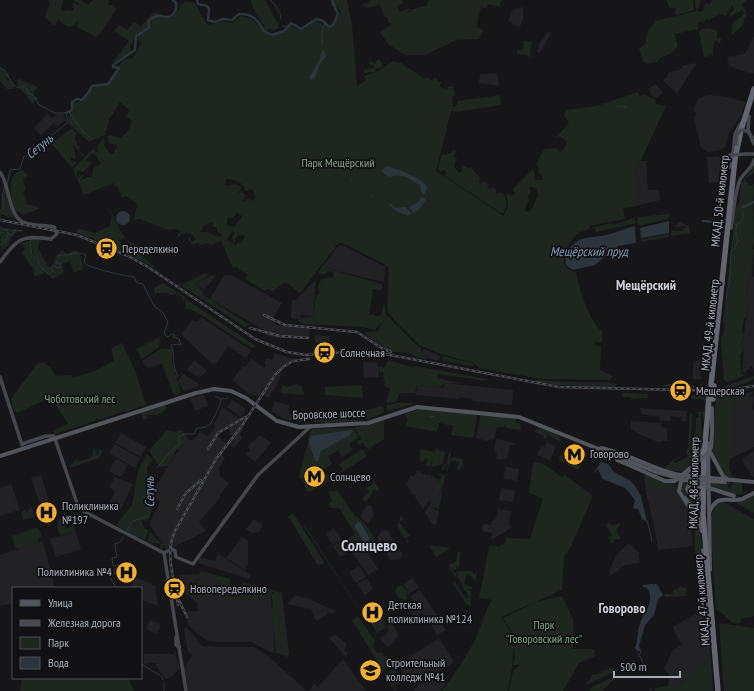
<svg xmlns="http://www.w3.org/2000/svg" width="754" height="691" viewBox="0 0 754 691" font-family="'PT Sans Narrow',sans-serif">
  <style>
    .built { fill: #222225 }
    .green { fill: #1e261f; fill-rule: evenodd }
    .water { fill: #2c353c }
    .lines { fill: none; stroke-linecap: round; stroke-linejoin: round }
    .stream { stroke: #2c353c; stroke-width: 1 }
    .river { stroke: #2c353c; stroke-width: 2.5 }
    .secondary { stroke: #45474d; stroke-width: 3.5 }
    .primary { stroke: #53555c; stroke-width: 4 }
    .highway { stroke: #63666e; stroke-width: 5.5 }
    .rail-casing { stroke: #4a4c52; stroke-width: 2.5 }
    .rail { stroke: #111113; stroke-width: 1; stroke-dasharray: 3; stroke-linecap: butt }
    .secondary-bridge { stroke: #45474d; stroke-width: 3.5 }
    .primary-bridge { stroke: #53555c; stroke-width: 4 }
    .highway-bridge { stroke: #63666e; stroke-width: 5.5 }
    .labels { text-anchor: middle; stroke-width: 3.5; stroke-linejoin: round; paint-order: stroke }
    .park-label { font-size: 12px; fill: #7fa381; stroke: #111113 }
    .street-label { font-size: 12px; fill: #a8adb8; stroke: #111113 }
    .poi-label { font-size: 12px; fill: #a8adb8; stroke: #111113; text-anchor: start }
    .water-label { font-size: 13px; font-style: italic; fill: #7f9bb3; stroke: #111113 }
    .quarter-label { font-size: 14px; font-weight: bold; fill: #c9ccd4; stroke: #111113 }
    .district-label { font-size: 16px; font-weight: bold; fill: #c9ccd4; stroke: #111113 }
  </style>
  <rect width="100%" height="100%" fill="#161618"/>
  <!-- built -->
  <g class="built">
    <polygon points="523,7 523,19 520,27 508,21 513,9"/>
    <polygon points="548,31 551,33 540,53 537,52 539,45"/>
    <polygon points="754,36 754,73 753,74 734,68 729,65 727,57 745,54"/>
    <polygon points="697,63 677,94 663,80 668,76 668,73 679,70 684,65"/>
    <polygon points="497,73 499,85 498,86 479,83 480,74"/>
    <polygon points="656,84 663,93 656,98 652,96 648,89"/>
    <polygon points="709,95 723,96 746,102 741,116 730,131 725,147 718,151 707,152 701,148 694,117 697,115 693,109 699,98"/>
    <polygon points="63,113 66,120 58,126 54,123 41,135 34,128 47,114 53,118 57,114"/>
    <polygon points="717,156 720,157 725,167 729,182 709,183 707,157"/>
    <polygon points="640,161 646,161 648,190 659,190 660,200 635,206 635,173"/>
    <polygon points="339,246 345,246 385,267 384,282 332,270 324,265"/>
    <polygon points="754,250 752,276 754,277 754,369 751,366 744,374 742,371 744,351 741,347 743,342 748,304 745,304"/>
    <polygon points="213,275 215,277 204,290 195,283"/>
    <polygon points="224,275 233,276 282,303 271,321 277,325 310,329 309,339 277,338 266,335 265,331 210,299"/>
    <polygon points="316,280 313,316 301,315 300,319 291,318 292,301 297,299"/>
    <polygon points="201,317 251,350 246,358 228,346 215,365 210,362 181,334 192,320 198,321"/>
    <polygon points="314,335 330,336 329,344 316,343"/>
    <polygon points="424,349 440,356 439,360 437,361 421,355"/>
    <polygon points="157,351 163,363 148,368 142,361"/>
    <polygon points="274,353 294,359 295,361 280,368 258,396 249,394 232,380 243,366 246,367 251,358 264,368 266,365 264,362 267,358 272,360"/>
    <polygon points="701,359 701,379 693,379 693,363"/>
    <polygon points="194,360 207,371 203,375 198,377 187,370"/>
    <polygon points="363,362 378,363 379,377 364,378"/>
    <polygon points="279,373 281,376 269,398 262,395"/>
    <polygon points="183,374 198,383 198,387 183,391 178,381"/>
    <polygon points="581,382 609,383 616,384 616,386 570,385 570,383"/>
    <polygon points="445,383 513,390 512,405 473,401 472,399 460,397 459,399 416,395 417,385 444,388"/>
    <polygon points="204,394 208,406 195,411 190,398"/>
    <polygon points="749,394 750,397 754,396 752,408 754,411 754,447 728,460 734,403 739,401 740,396"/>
    <polygon points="232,400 246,409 241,417 227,407"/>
    <polygon points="275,401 290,406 288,410 290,413 307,416 307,423 284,419 271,411"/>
    <polygon points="222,407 241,420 246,418 233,436 229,435 231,431 228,429 240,420 224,428 216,435 228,445 221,454 225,458 218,470 220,472 219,476 229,483 220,495 221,497 199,522 206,531 170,549 166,549 149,524 160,502 153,497 154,489 185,439 187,438 192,441 200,432 208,436 215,427 214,425"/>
    <polygon points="640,408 687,411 686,421 682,421 682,417 670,416 670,421 660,421 660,417 641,414"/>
    <polygon points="631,421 661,423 661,427 667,428 667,441 661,441 660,443 631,430"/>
    <polygon points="497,427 494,439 486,441 476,438 478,428"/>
    <polygon points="241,428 243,430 240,434 242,438 234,448 229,443"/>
    <polygon points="121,433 146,447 141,457 115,443"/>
    <polygon points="260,435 271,443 255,462 245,454 250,451 248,446"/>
    <polygon points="496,439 516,443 515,445 510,445 507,459 503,458 503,460 496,459 497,452 494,451"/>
    <polygon points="547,442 556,447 550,460 537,455 541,446 544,447"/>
    <polygon points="115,444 140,458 135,468 109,453"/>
    <polygon points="754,451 754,476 753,478 742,459"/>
    <polygon points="116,459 128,465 121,477 109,471"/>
    <polygon points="506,467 519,469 517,481 503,479"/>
    <polygon points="417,470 442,483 437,505 430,503 431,499 423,509 415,497 417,492 414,496 406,484 411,475 414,477"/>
    <polygon points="41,475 49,501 40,505 31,478"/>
    <polygon points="115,477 133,484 119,512 108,506 115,491 109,487"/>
    <polygon points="11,484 20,510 0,516 0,488"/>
    <polygon points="672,484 675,492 688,508 687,510 691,513 692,546 658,550 655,530 645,488 656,490 657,487 662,490"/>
    <polygon points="501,488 515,491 513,502 499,500"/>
    <polygon points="367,504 372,507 374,514 368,524 360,517"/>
    <polygon points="429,505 439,511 436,525 432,524 425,512"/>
    <polygon points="498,509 511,511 509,525 512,526 505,532 491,540 492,533 482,531 483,524 491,525 492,521 495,520"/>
    <polygon points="254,519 263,525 259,532 252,533 246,529"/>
    <polygon points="334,528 342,539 332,545 326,534"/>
    <polygon points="388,530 393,540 384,550 377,539 381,531"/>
    <polygon points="75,531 81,549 56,557 50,539"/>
    <polygon points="356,534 378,569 368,575 344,540"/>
    <polygon points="242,537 248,541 248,564 245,570 226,558"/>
    <polygon points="343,540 350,551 340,557 333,546"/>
    <polygon points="43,541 55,588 13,588 13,603 0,606 0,555"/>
    <polygon points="629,543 640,554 638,555 640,563 625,565 610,576 609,571 617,554"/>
    <polygon points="396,544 403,555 400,559 391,561 385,551"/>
    <polygon points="218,554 251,575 249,579 198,563 200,557 215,561"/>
    <polygon points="359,566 366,577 356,583 349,572"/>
    <polygon points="195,574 220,581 227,595 246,598 254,602 260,591 269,593 271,596 275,654 251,642 215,642 208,641 198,634 188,625 185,612 198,611 197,603 181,590 179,575"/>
    <polygon points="135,577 155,586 158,606 141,600 143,593 141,591 141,588 131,587"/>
    <polygon points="367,578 373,589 365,595 357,584"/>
    <polygon points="412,578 419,588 409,594 403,584"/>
    <polygon points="420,590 437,616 429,621 422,612 414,617 406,605 413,600 411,596"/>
    <polygon points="295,595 309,599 336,611 330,614 328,611 327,612 328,614 316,621 311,609 287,604"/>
    <polygon points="696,614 707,618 711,661 679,684 668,686 669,674 664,669 673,650 682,645 674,630 674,626"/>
    <polygon points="438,617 446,630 437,635 430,623"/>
    <polygon points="150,620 161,625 157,634 146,629"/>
    <polygon points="392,623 399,636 394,640 395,642 387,647 380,638 386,634 389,630 387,626"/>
    <polygon points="186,627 202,646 253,647 267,655 307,691 188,691 183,669 193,655 188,652 184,629"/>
    <polygon points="335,635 347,644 344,650 348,653 346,657 329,638"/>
    <polygon points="439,638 454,662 436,674 446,683 440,691 414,691 413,690 421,684 415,674 406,680 398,664"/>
    <polygon points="144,654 175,654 180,668 171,677 165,679 155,663 144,664"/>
    <polygon points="372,658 379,668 373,679 370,678 369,680 364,677 366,672 359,668 362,662 366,664"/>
    <polygon points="343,659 366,691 309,691 314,684 318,687"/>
    <polygon points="394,669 403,680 394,686 397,691 395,691 386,677 386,674"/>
  </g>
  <!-- green -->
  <g class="green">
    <polygon points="48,0 63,0 61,8 63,12 66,10 72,11 74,9 73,3 78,5 79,3 73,0 81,0 88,5 93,0 109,0 108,5 113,5 116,9 100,34 96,37 77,27 78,20 73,27 66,26 58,19 55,25 53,25 45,17 50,3"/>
    <path d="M251 0H265L279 26 278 28 272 31 270 29 266 31 263 28 265 25 262 24C258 14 253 12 251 0Z"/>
    <path d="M331 0H347L352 24 357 86 366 80 364 76 378 71 393 61 401 63 425 79 428 77 432 81 434 78 441 82 440 87 446 89 449 86 454 87 453 90 455 92 454 96 452 97 453 107 456 106 458 101 500 95 501 105 458 112 451 111 436 171 504 216 508 206 507 195 509 194 511 196 515 194 513 189 533 169 536 180H541L543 178 538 170 539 168 536 165 544 149 555 148 562 152 567 144V142L560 136 555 138 569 123 564 115 567 110 597 106 638 92 639 96 645 95 655 99 656 104 666 106 635 173V206L623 209 625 219 589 226V229C586 230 582 231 580 232 568 241 553 268 576 272 578 287 590 323 602 331V342H595V345L601 346 600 370 613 376 610 380 542 379 506 373 479 368 474 363 441 354 419 345 395 321 387 310 389 269 387 266 347 245 340 243 337 245 300 293 285 282 273 291 267 289 265 291 245 279 247 274 237 267 233 268 221 241 211 245 206 243 203 245 197 243 194 245 190 243 196 239 189 232 181 234 180 231 176 229 168 230 139 219 134 220 137 204 126 196 123 198 117 187H115L113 183 84 195 73 169 93 149 98 153 97 146 104 138 105 142 104 145 110 154 114 153 117 145 109 143 107 136 111 135 121 138 128 131 132 121 126 117 129 110 120 102 111 117 108 119 109 121 105 135 89 142 69 124 68 117 72 110V103L82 101 95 85 106 86 123 60 133 58 141 43 138 39V35L148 30C155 16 150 15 168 19L172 17 185 1 195 3 201 15 208 25 222 22 232 23 241 16C244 17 250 18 253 20 261 26 262 34 273 36V33L276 35 281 31H284L290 25 297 29H304L315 20 328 28 333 26 341 13 337 5V11H335L331 4 333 1ZM91 154H95L101 164 93 168 92 177H87L80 181 85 174 77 178V172L79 170 83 172 91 165V162H88L86 159ZM227 179C234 180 239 180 245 188L244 190 247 192 249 189 253 190 255 198 253 201 247 198 245 201H243L246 195 241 192 238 193 241 187 235 184 226 186 225 182ZM531 186 536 188 538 195 533 207 528 212 524 210 529 200 528 196 531 192 529 188ZM238 212 242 217 234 227 227 225V218H233ZM213 222V227H217V231L222 235 221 237 217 236 219 238 207 232H201L204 225ZM232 231 235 233 232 237 234 243 236 241 235 240 238 235 245 236 241 243 238 242 236 245 227 240Z"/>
    <polygon points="373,0 402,0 403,4 397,6 399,11 402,12 406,9 411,9 393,24 388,23 388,18 385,17 380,5 368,8 362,5 363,3 366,4"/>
    <path d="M429 0H502L500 4 501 7 488 4 487 8H483L482 5 478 18 477 27 482 29 483 32 478 39 456 40 425 55H406L389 45 380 32C395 24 409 7 426 6Z"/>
    <polygon points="666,0 693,0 694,10 677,15 675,13 676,9 679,9 670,8"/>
    <path d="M695 0H700V6L697 10 699 12 703 11 705 3 710 4 712 0H747L742 5 747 12 745 13 742 10 730 17V13L734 10 732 5 726 16 720 14 708 20 707 18 705 21 698 23 699 29 674 34 678 46 670 54 661 57 657 62 647 64 643 61 639 49 646 43C645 34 648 29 655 23V21L696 11Z"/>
    <path d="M153 13H159L165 16C153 12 149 18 148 29L136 35 130 48 132 52 120 58 115 63 113 62 129 41 114 31 119 25 127 30 134 22 141 26Z"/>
    <polygon points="744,14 746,14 747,17 744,18 744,24 742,22 742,26 732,35 732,24"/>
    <polygon points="709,28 717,31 717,38 721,38 720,44 716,40 713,46 713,55 704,57 699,32 702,29"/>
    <polygon points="523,41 532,42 530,53 531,58 526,55 517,54 517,50 522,50 524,48"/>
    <polygon points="377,60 380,60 383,66 376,69 375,72 364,73 364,70 374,68 375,65 373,66 369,64 370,61 375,64"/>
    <polygon points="0,67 7,73 9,72 7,81 10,80 15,85 13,89 7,89 0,80"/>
    <polygon points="19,79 38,87 33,92 34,96 38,98 34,101 34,105 18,86 17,80"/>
    <polygon points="71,129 77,134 74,138 77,142 77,145 80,147 79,150 84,156 82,157 80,152 73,145 76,158 73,159 71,157 71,161 77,162 72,168 51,143"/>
    <path d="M454 150 456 153 454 157H457L454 166 459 173 462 171V165L469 168 471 167 480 178 479 183 481 184 483 181 489 184 487 187 490 189 493 187 496 189V194L501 192C508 198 507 205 504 213H501L445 176 446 171 443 170 440 172 438 169 442 154 447 155Z"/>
    <path d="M754 165V173L745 179 750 186 754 184 753 203 754 241 752 249 754 250 745 303 748 304 746 318 744 319 742 332 744 334 741 347 744 351 740 354 741 371 743 375H747L727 382 723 379C725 363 720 352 721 336H723L725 325 723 321 735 214 737 204 739 203 741 184Z"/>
    <path d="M22 169 28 176 23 180 26 190 23 192 27 204 38 207 39 209 22 215 15 210C10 196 6 177 22 169Z"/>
    <polygon points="3,186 5,186 8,201 14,218 7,217 1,214"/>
    <path d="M106 206C111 209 119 230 125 237L119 242 130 248 131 246 128 241 135 244 143 257 156 268 90 237H86L76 232 79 228 94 233 110 226 112 215Z"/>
    <polygon points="669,214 668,219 638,226 637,219 639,217"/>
    <polygon points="634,218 636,223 596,232 595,227 612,223 613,225"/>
    <polygon points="679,222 689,226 690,233 671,236 671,231 682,231 686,226 675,227"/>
    <polygon points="0,228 25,230 12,234 8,246 1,251 0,239 2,237 0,236"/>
    <polygon points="669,234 669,237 640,242 642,239"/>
    <path d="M33 239H40L38 248 48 266 52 267 56 256 62 250 67 254C71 251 76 249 80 253L83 269 74 273 70 261 62 264 64 273 52 279 39 264 38 259 34 256 30 240Z"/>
    <polygon points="29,241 32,255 37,260 39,265 44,270 44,273 38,276 34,276 33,268 22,253 25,249 22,244 18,244"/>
    <polygon points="340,245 357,251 345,246 339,246 324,265 332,270 382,284 382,290 373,289 369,316 372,314 378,317 382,313 383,306 385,305 385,312 387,316 375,330 363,327 305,324 297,321 301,318 313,316 316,296 319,294 318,286 321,280 329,277 333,278 334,274 331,271 322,275 318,272 337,247"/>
    <polygon points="205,273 209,275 195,283 203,291 203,295 250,325 245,327 180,285"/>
    <polygon points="163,283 185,297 184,302 182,297 175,294 168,296 169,293 157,293 155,295 154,288"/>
    <polygon points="186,299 256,346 251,348 197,312 185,308"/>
    <polygon points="388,316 413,342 421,348 422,356 428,358 424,359 415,357 412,354 389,351 366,335 365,332 378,331 382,322"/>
    <polygon points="160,337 159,347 142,359 136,349"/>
    <path d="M122 343 136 373 146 405 125 412V407V411L98 420 97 418 95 421 55 434 52 431 68 424 51 397 17 413 14 411 11 399 37 364 43 362 50 367 56 376 70 375 74 377C89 374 100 369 114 361L111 348Z"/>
    <polygon points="161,349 172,349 172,361 181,393 174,395 157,351"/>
    <polygon points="442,356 471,363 474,365 473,366 443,361"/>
    <polygon points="388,360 412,367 416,366 486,379 488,381 438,374 437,378 461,383 444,383 441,387 417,385 415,393 400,393 396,402 387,403 386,402 390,389 385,386 383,372 380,372 379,366 384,368"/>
    <path d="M754 376V379C743 385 728 390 716 389Z"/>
    <polygon points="536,380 572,382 607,382 609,383 581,382 570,385 616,386 616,388 567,386 534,382"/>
    <polygon points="701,383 704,389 661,386 667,384 700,386"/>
    <polygon points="297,384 302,386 304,395 282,393 281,388 284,385 287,387"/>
    <polygon points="362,385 363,398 325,395 325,387"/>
    <polygon points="754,391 751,395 740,396 739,401 734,404 729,468 732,476 740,479 727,478 711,455 716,397 706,397 708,398 703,421 702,412 704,412 705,402 701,399 692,399 691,395 744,394"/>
    <polygon points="623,393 649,394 646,400 645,398 631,399 631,397 622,397"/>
    <polygon points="398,403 413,403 414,404 387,411 387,405"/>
    <polygon points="165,405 167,408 161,413 158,413 158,415 147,415 147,419 142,419 142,414 138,414"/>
    <polygon points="383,406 384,413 366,420 365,410"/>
    <polygon points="420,409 475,414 477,416 473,438 451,435 453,426 439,423 437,432 405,426 408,420 405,414"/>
    <path d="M690 412 692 415 691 441 694 442 695 446 696 418 699 417 697 412H701C700 427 708 451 694 462L697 460 693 466V462L690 463 686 472 666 470 665 468 673 460 684 455 674 461 675 463 688 457 686 453 688 447 690 446 688 445Z"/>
    <polygon points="481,414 516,418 516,423 520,423 521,430 507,428 505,425 504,427 478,428"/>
    <polygon points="314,417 349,419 349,421 353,419 360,421 314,424 331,422 314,422"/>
    <polygon points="384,419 384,439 369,449 364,446 364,443 359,445 357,442 362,438 356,434 358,433 354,427 372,424"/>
    <polygon points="530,422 557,434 561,439 560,442 545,433 548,436 546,439 543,438 544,436 535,432 536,429 539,429"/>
    <polygon points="354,428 358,438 349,444 353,450 342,457 338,451 328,456 332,464 303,482 302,479 299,478 311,429"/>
    <polygon points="167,430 174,432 182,430 187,438 179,449 177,449 168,466 160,467 149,451"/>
    <polygon points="94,447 97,456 99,455 98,449 103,451 99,458 70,468 69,465 73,463 78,458 77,462 92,457"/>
    <polygon points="362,449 367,456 366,457 331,479 331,478 343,470 339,464"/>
    <polygon points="420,449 435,452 436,449 445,452 443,464 431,467 433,460 429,467 425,465 428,460 425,458 423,462 420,461"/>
    <polygon points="449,452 451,453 450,459 454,457 463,459 462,467 460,467 460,470 457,470 459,462 451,461 447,470 445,471 449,464 447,463 443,471 441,469 447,462"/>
    <path d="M147 454 153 460 147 467 148 480 155 487C151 498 154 510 147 521L141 520 145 529 148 530 145 541 116 525 132 505 138 471Z"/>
    <polygon points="561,454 580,465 578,470 559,460 560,455 569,459"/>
    <path d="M533 462C543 461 554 472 562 477L565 475 593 496 571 546 564 557 562 590 501 617 514 637 512 668 508 691H442C453 676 464 660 473 644 480 630 484 614 492 600L479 598 489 547 491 545 500 547 501 544 504 545 506 538 530 539 543 499 529 493Z"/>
    <polygon points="644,473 673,482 697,518 700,529 704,577 703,578 696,576 694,520 691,525 691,513 687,510 688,508 675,492 672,484 670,486 674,493 669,486 662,490 657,488 656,490 646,489"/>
    <polygon points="327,474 329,478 322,483 330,478 331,480 310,492 305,490 313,483 303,489 306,487 305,485 310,483 308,483"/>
    <polygon points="429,474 439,481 442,476 439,475 438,477 439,474 445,475 439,509 429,505 430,503 437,505 442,485 440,488 438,487 440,483 442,484 428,476"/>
    <polygon points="372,477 380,491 374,490 366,502 362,498 369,492 366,488 373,484"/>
    <polygon points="684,481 691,482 688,484 689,496 700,496 701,522 680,488"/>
    <path d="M713 482H731L728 486 729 488 733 490 730 488 734 483H746H742V494L743 492H748C736 499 722 491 710 487V483Z"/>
    <polygon points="331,490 333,492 337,490 355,516 364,522 375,539 373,544 364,548 339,508 331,508 328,504 332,501 328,493"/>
    <polygon points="754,494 754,513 736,503"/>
    <path d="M721 501 754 519V616L741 619 740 623 736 624C727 621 725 613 716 610L710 519 717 502Z"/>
    <polygon points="32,507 35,517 23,520 21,512 25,510 26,513 28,512 28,509"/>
    <polygon points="293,513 324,562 321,565 317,564 290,519 287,517"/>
    <path d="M77 514 89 520C84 519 73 520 64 523L66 529 74 526 75 531 60 535 57 526 58 522 78 516 58 522V520Z"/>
    <polygon points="401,516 404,519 399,522 410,536 406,538 409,542 408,543 397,526"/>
    <polygon points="616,522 615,525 619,523 620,525 616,531 621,538 619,540 615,539 612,544 610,542 613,541 609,542 611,538 610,539 609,537 609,540 608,538 608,537 612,535 606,525 608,523 613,526"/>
    <polygon points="304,524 358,607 358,608 304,526"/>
    <polygon points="38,527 42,537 38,539 39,542 18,549 15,547 12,536"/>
    <polygon points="150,532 164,546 161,549 160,544 147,542"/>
    <polygon points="429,545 449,548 449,549 436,557"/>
    <polygon points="458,552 462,552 460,553 459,569 456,564 457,571 451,567 455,573 458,571 455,577 449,566 456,561"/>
    <polygon points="201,571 231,579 229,583 231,586 242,588 243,582 273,590 272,595 275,591 282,593 289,653 288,657 276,653 271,608 273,607 272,596 268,594 269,599 260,597 262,594 261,592 254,602 246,598 227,595 220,581 198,575"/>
    <polygon points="459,571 472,571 474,574 477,572 475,582 471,576 466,575 464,584 472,587 472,589 467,589 471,591 470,599 471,606 466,604 453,582 454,581 466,599 468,598 469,597 457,576"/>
    <polygon points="402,585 410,595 405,594 408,598 402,603 403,599 399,598 395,592 397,587"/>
    <polygon points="681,586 687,589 687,593 685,594 686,596 665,597 665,594 673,594 673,590 677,589"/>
    <polygon points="562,596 573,619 573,649 594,649 595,656 579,663 563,691 509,691 513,671 520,665 513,665 515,656 514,654 515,638 503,618 536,602"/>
    <polygon points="367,612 370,618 377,614 386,623 384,625 386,627 377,633 365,613"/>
    <polygon points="358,616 375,641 373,646 377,653 382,652 391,666 383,671 352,620"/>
    <polygon points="719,623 754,628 754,691 724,691"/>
    <polygon points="711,661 713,691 655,691 655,688 679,684"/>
    <polygon points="610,668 616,670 616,671 586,685 593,674 596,675"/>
    <polygon points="615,676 615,678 602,691 589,691 592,687"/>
    <polygon points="22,678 128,678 134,691 20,691"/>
  </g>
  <!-- water -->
  <g class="water">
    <path d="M323 48 326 56C324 60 320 62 319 66 317 72 317 77 311 80L309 78 320 59Z"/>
    <path d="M386 166C396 168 424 179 427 187L425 195 421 192 420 185C407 178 403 173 390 177L384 174 382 171Z"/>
    <path d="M422 197 426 199C423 205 419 210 414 213L409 207 417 203Z"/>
    <path d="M389 203 396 208 405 207 412 214C405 217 393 211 389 203Z"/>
    <circle cx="123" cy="218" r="7"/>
    <polygon points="669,221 669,233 641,238 640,228"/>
    <path d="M635 226 636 243 618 246 595 265 573 270 566 265 565 255C576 237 584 238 602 236 612 234 624 229 635 226Z"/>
    <polygon points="351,430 353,431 350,435 321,451 318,461 315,461 309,443 310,436"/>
    <polygon points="601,462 608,464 614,472 631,481 635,486 641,496 647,522 642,519 638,509 633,508 635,500 625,488 603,479 597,468"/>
    <path d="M358 522 361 523C364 529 371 538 369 544L366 545 355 528V525Z"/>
    <path d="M651 584H657L663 595 658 599 654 615 645 625 639 646 641 651H637L635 648C638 642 637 631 640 624 644 611 656 602 647 588L643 587V585Z"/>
  </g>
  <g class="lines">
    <!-- stream -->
    <g class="stream">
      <polyline points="271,0 280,13 281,19"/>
      <polyline points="283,26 287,27"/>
      <polyline points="322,45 322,30 325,24"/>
      <path d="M0 68 5 70C9 77 10 83 18 88L25 86 29 94 33 95 39 105 55 113H66L68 122 55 133 38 144 31 155 24 156 20 169 10 170 7 185"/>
      <polyline points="617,106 626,107"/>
      <polyline points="69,112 84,133"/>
      <polyline points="85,133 90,138"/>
      <polyline points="351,181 352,181"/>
      <polyline points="371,196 372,196"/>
      <polyline points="0,220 0,210 4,207 2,195 5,187"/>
      <polyline points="0,227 4,230 8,229 7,232 10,235 13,235 14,230 22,231"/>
      <polyline points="178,236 180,234"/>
      <polyline points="189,238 190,241"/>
      <path d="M30 241 32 255 38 260 39 265 48 274 52 272V266L54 265 56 268 61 267 60 263H56L59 255C69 257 77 250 86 255L84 262 87 265C102 271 117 274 134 277L137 283 143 284 154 306 163 313 168 322 164 334 168 337 172 334 175 335 173 337 179 339 181 345 179 344 171 345C176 356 171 364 178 377"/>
      <polyline points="0,245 6,240 8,235"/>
      <polyline points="177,286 181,283"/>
      <path d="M726 299 730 277 731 253 738 241C736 235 735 231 737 224L742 222 744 214 741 209"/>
      <polyline points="222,399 228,398"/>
      <polyline points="430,416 434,417"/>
      <path d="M157 468 171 451 180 444 178 437 185 434H194L197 428H202L210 425C214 417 220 408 221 399L215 396"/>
      <polyline points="595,472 597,468"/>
      <path d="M647 521C649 528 651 535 652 542"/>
      <path d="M126 531 133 521 148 516 150 514C146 504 147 497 152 488L149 477"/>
      <polyline points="116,588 110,577 115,573 115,569 119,565 113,566 112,558 117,557 115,544 120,542 123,537"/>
      <polyline points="640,650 641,652 638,656 640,656 646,671"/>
      <polyline points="175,653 176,654"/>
      <polyline points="141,664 161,676 163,680"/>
      <polyline points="164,683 164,691"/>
      <polyline points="650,689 651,691"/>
    </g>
    <!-- river -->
    <g class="river">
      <path d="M197 0 198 4 207 6 209 9 208 20 215 22 223 19 232 20 239 14C252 13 258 20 264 31L272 35 284 31 291 23 301 29 316 19 323 21 329 27 333 25 338 14 332 0"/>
      <path d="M66 113 72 110V102L77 99 82 100 88 93 92 86 108 84 119 68 113 67V65L135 50 136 36 149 28V21C157 13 160 17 169 17 175 14 177 9 176 3L173 0"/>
      <polyline points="743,207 754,202"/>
      <polyline points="703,221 714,222 726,220"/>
    </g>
    <!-- secondary -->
    <g class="secondary">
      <polyline points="749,116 748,130 754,144"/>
      <polyline points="746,154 754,154"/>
      <polyline points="731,155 726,156 724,160 727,167 730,167 732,164"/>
      <polyline points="732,165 735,134 741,123"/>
      <path d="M0 172C10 185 8 215 23 222 32 226 44 225 54 227"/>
      <path d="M731 228C734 213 734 194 740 180 744 172 752 169 754 160"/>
      <path d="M0 262C18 238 21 235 51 239"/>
      <polyline points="0,377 22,445"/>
      <polyline points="22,444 46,436 54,436 79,509 164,553"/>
      <polyline points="164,553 172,549 175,551 176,557 193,564 258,475 311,426"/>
      <polyline points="164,553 186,691"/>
      <polyline points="176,637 176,645 179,647"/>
    </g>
    <!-- primary -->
    <g class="primary">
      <polyline points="712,433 712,408"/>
      <polyline points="708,443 710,570"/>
      <path d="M601 448C627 453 650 468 675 474"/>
      <polyline points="709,450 723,476 727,479"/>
      <polyline points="0,456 196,393 214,389 231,391 246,398 277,421 299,427 368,423 417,407 519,417 656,472 698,483"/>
      <polyline points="617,460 629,465"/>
      <polyline points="685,473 694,468 703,449"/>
      <polyline points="674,474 699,477"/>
      <polyline points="710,478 754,482"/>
      <polyline points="710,481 725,482"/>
      <polyline points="700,487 690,484 687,489 693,498 697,498 701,493"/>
      <polyline points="712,489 734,496"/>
      <polyline points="685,498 697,516 702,531"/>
      <path d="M709 513C718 492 726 503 742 499 746 497 750 495 754 493"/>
      <polyline points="703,550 711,635"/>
    </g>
    <!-- highway -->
    <g class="highway">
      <polyline points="711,385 735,159 741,130 754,89"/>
      <polyline points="709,398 704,456 703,515 718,691"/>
    </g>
    <defs>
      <g id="rail">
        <polyline points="0,220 77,235 128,256 148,267 255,339 287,352 306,355 349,352 385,354 559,387 724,391 754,386"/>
        <polyline points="264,315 285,325 357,332 383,349 391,352"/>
        <polyline points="250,328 280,336 308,338"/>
        <polyline points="208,449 218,433 245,417"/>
        <polyline points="177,509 186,493 201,480"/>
        <polyline points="178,598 187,617"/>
        <path d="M178 605C175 582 164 553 175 531L216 459 241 427 275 375 283 367 293 361 309 359"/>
      </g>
    </defs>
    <!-- rail casing -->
    <use href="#rail" class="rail-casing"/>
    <!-- rail -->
    <use href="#rail" class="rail"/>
    <!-- secondary-bridge -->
    <g class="secondary-bridge">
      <polyline points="736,144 737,135 741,130 747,131 752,137"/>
      <polyline points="731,155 746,154"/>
      <polyline points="51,239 57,234 54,227"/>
    </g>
    <!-- primary-bridge -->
    <g class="primary-bridge">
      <polyline points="629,465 665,481 675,481 707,454 711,447 712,433"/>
      <polyline points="699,477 710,478"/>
      <polyline points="698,483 712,489"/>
      <polyline points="689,507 679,491 681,481 689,479 710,481"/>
    </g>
    <!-- highway-bridge -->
    <polyline class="highway-bridge" points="713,399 714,386"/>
  </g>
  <!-- icons -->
  <defs>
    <symbol id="station-disc" viewBox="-11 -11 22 22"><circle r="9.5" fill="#f2b134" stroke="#111113"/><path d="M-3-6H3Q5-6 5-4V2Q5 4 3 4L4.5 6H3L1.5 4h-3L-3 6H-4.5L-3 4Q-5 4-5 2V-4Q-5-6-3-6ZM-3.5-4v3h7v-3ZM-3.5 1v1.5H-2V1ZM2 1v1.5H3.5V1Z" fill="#111"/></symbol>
    <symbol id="metro-disc" viewBox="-11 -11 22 22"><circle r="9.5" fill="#f2b134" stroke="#111113"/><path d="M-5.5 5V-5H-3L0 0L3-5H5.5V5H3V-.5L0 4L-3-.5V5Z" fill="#111"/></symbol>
    <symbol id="hospital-disc" viewBox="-11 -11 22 22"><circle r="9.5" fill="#f2b134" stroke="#111113"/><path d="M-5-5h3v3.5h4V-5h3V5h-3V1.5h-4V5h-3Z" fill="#111"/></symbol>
    <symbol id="university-disc" viewBox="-11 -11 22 22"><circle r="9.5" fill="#f2b134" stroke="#111113"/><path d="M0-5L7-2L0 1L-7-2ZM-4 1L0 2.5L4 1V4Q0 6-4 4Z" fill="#111"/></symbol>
  </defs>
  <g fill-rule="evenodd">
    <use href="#station-disc" x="94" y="236" width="25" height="25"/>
    <use href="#station-disc" x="312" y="340" width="25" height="25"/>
    <use href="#station-disc" x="668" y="378" width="25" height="25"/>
    <use href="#metro-disc" x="562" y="442" width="25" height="25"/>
    <use href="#metro-disc" x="302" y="464" width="25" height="25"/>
    <use href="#hospital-disc" x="34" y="500" width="25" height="25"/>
    <use href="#hospital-disc" x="114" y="560" width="25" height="25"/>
    <use href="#station-disc" x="162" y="576" width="25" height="25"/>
    <use href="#hospital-disc" x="360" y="600" width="25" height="25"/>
    <use href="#university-disc" x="358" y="658" width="25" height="25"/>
  </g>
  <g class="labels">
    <!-- park labels -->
    <g class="park-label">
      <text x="338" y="167">Парк Мещёрский</text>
      <text x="80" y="403">Чоботовский лес</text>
      <text x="544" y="629">Парк<tspan x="544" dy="14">"Говоровский лес"</tspan></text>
    </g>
    <!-- street labels -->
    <g class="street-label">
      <text transform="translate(720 201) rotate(-84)" y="4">МКАД, 50-й километр</text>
      <text transform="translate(710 325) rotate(-84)" y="4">МКАД, 49-й километр</text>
      <text transform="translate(329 414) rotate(-2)" y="4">Боровское шоссе</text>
      <text transform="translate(694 483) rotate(-89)" y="4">МКАД, 48-й километр</text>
      <text transform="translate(702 600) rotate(-95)" y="4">МКАД, 47-й километр</text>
    </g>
    <!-- poi labels -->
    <g class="poi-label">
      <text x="122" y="253">Переделкино</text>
      <text x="340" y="357">Солнечная</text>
      <text x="696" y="395">Мещерская</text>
      <text x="590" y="458">Говорово</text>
      <text x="330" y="481">Солнцево</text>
      <text x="62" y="510">Поликлиника<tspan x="62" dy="14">№197</tspan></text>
      <text x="112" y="576" text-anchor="end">Поликлиника №4</text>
      <text x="190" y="593">Новопеределкино</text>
      <text x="388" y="609">Детская<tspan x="388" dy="14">поликлиника №124</tspan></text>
      <text x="386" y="667">Строительный<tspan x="386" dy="14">колледж №41</tspan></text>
    </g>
    <!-- water labels -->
    <g class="water-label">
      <text transform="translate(39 146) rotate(-39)" y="5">Сетунь</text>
      <text x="589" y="256">Мещёрский пруд</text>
      <text transform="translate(149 492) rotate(-91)" y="5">Сетунь</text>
    </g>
    <!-- quarter labels -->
    <g class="quarter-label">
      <text x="646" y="290">Мещёрский</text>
      <text x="622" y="613">Говорово</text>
    </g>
    <!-- district labels -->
    <g class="district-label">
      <text x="369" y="551">Солнцево</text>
    </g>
  </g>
  <!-- legend -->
  <rect x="12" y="587" width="130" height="92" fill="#111113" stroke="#4d4f55"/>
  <rect x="20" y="600" width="20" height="6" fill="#53555c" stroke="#4d4f55"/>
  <text x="48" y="607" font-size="12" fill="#a8adb8">Улица</text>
  <rect x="20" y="620" width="20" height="6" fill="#4a4c52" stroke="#4d4f55"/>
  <text x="48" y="627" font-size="12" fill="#a8adb8">Железная дорога</text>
  <rect x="20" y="637" width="20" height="12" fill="#1e261f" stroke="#4d4f55"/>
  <text x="48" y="647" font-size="12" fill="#a8adb8">Парк</text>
  <rect x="20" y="657" width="20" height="12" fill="#2c353c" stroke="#4d4f55"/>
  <text x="48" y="667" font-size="12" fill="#a8adb8">Вода</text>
  <!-- scale -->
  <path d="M614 671v6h66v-6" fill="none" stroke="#a8adb8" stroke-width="2"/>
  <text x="620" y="671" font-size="12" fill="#a8adb8" stroke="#111113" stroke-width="3" paint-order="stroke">500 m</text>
</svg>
